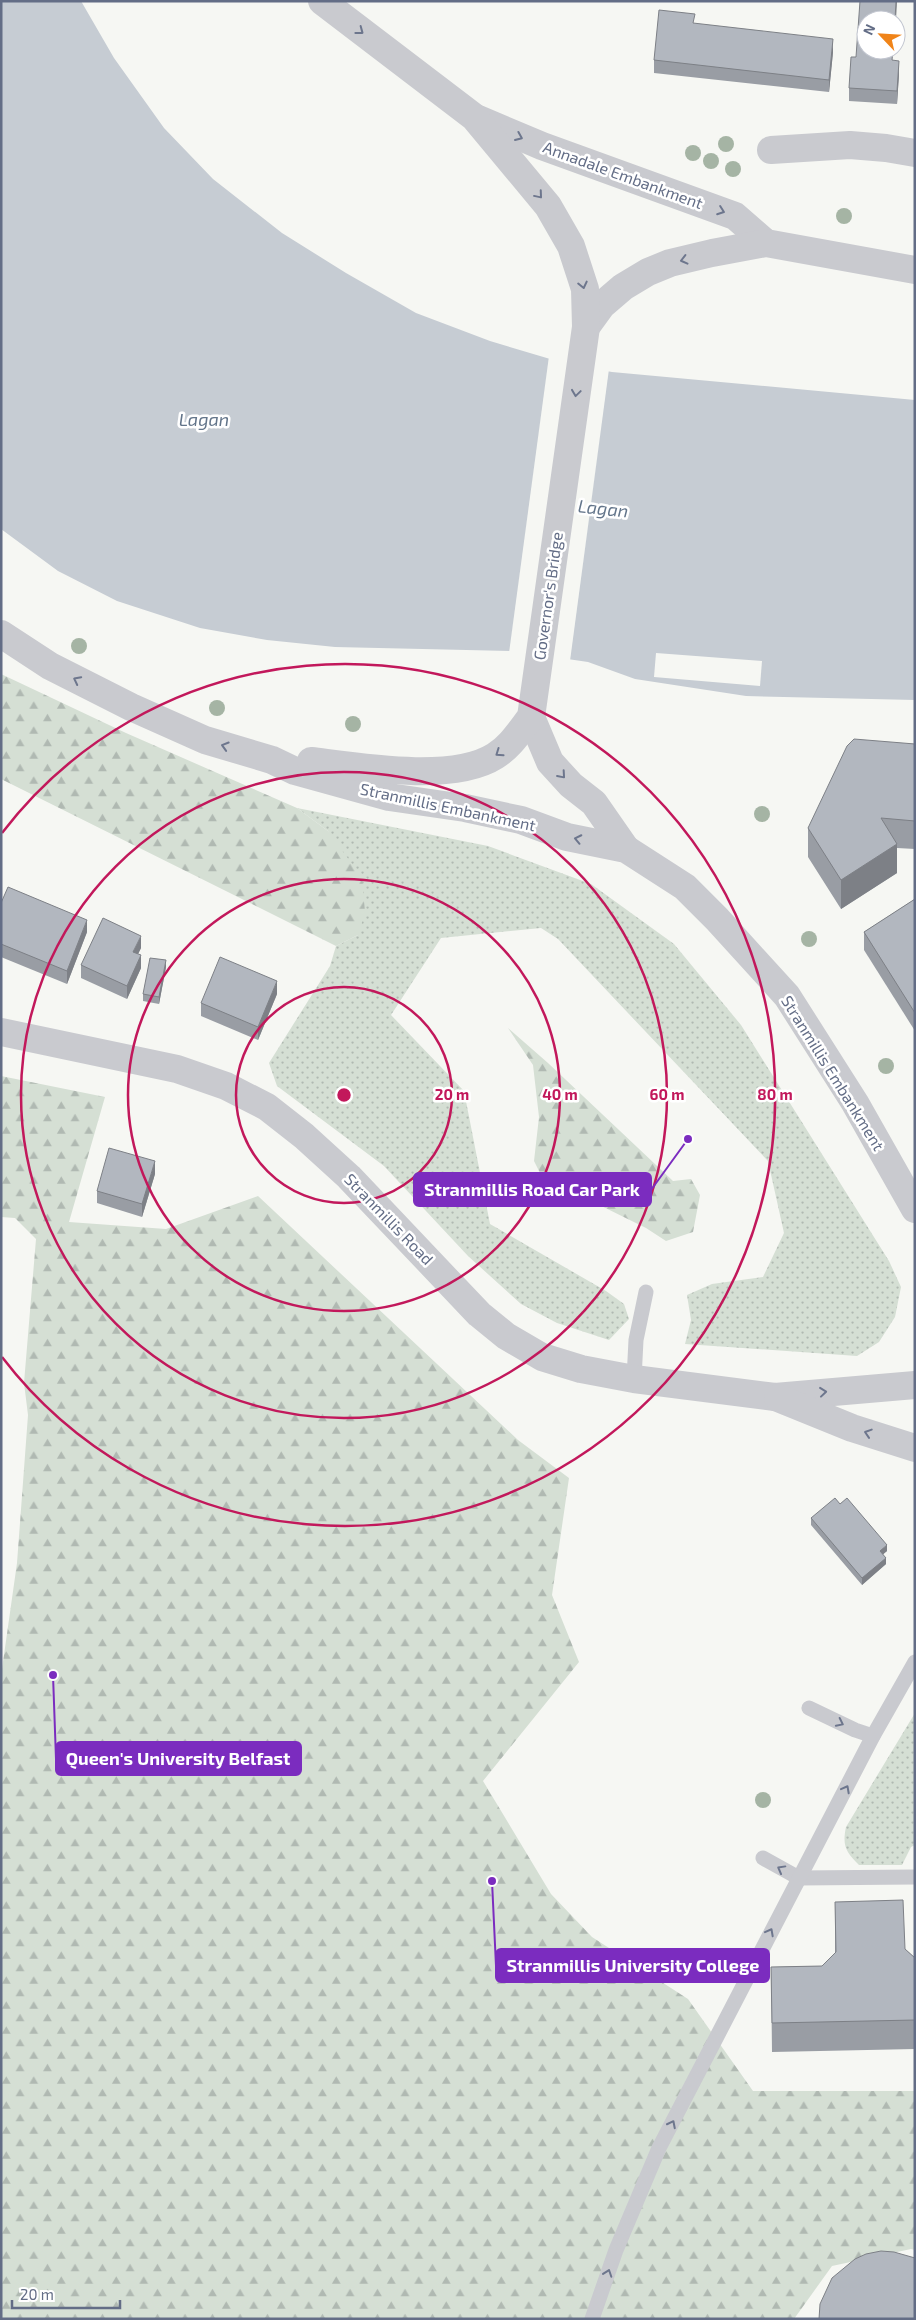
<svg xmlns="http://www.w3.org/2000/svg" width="916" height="2320" viewBox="0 0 916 2320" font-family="'Exo 2',sans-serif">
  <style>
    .grass { fill: url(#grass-dots) }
    .forest { fill: url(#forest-firs) }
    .water { fill: #c6ccd3 }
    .pier { fill: #f6f7f3 }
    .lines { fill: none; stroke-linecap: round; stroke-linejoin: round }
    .service { stroke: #c9cacf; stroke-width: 15 }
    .minor { stroke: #c9cacf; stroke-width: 28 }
    .tertiary { stroke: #c9cacf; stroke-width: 28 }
    .tree { fill: #a5b4a4 }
    .wall { fill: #999da4 }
    .shaded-wall { fill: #7d8086 }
    .building { fill: #b2b7bf; stroke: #7d8086 }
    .oneway { stroke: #6d768d }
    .ring { fill: none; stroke: #c2185b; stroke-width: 2.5 }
    .labels { text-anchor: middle; stroke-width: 5; stroke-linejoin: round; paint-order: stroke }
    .street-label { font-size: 16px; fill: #636d86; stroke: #fff }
    .water-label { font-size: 18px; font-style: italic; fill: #63758a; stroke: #fff }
    .centre { fill: #c2185b; stroke: #fff; stroke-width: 2.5 }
    .ring-label { font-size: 15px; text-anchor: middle; font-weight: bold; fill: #c2185b; stroke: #fff; stroke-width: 5; stroke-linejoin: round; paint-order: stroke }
    .leader { fill: none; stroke: #7b2cbf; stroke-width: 2 }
    .callout-dot { fill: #7b2cbf; stroke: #fff; stroke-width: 2 }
    .callout { fill: #7b2cbf; stroke: #7b2cbf; stroke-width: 2 }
    .callout-label { font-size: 18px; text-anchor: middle; font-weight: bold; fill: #fff }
  </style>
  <defs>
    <pattern id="grass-dots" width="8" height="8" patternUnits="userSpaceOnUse" patternTransform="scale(1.25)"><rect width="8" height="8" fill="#d5dfd4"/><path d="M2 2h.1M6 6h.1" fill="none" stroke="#b0b9b2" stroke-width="1.8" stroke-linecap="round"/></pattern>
    <pattern id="forest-firs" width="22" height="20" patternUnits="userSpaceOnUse" patternTransform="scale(1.25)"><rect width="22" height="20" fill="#d5dfd4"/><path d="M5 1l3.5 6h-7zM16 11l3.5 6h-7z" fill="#b0b9b2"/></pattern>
  </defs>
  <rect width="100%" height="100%" fill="#f6f7f3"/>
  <!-- grass -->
  <g class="grass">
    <polygon points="297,808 488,846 591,884 674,944 741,1025 889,1261 901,1287 895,1317 879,1342 857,1356 685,1344 691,1320 687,1295 712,1284 763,1277 784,1233 768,1161 558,939 541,928 441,938 391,1015 464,1091 490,1224 606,1291 624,1304 629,1319 609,1340 557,1323 521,1304 468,1256 384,1166 277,1086 269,1063 330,966 336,946 358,935 328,831"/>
    <path d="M915 1713V1845L911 1847 902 1865H859C846 1852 842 1846 846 1827Z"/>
  </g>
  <!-- forest -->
  <g class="forest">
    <polygon points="1,674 126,733 297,808 328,831 362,878 365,912 358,935 336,946 1,779"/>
    <polygon points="508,1028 548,1063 673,1181 691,1179 700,1195 693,1232 666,1241 646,1228 573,1192 559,1195 542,1177 534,1161 539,1117 533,1065"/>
    <polygon points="1,1076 105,1097 69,1222 166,1229 258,1196 518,1440 569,1478 552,1595 579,1662 483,1781 551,1894 592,1937 688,1999 753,2091 915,2091 915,2250 911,2249 832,2266 794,2319 1,2319 1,1676 17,1563 28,1415 24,1383 36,1239 15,1218 1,1217"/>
  </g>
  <!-- water -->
  <polygon class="water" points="1,1 81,1 114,58 164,128 213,179 282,233 346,273 416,313 490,341 567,364 612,372 915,400 915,700 746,696 635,679 588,662 513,651 335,647 267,640 200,628 117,601 58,571 1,529"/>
  <!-- pier -->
  <g class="pier">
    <polygon points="549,356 609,369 570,661 509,653"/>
    <polygon points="656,653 762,661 760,686 654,677"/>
  </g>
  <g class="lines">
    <!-- service -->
    <g class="service">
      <polyline points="634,1379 636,1340 646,1292"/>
      <polyline points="809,1708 855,1730 873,1736"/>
      <polyline points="763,1858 799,1878 915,1877"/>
      <polyline points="592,2319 616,2250 659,2148 873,1736 915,1662"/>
    </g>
    <!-- minor -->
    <polyline class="minor" points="771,150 850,145 886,148 915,153"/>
    <!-- tertiary -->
    <g class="tertiary">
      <polyline points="478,119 542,146 735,216 766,243"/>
      <polyline points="586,327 602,305 623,287 648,272 670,263 712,253 766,243 915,270"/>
      <polyline points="1,634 50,666 131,707 205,740 272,760 295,771 389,797 465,808 521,820 567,837 626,849 685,887 717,919 787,996 855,1103 915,1209"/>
      <polyline points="531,717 550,762 571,785 594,803 626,849"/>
      <path d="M311 761C359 767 453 783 495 756 510 747 520 731 531 717L586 327 585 289 571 246 548 206 474 117 322 1"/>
      <polyline points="1,1032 177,1069 226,1086 267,1107 304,1136 349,1177 479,1314 506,1336 542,1357 581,1369 634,1379 775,1397 915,1385"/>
      <polyline points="778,1398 852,1428 915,1448"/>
    </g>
  </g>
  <!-- trees -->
  <g class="tree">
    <circle cx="726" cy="144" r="8"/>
    <circle cx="693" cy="153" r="8"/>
    <circle cx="711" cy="161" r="8"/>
    <circle cx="733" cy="169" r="8"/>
    <circle cx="844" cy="216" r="8"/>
    <circle cx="79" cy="646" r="8"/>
    <circle cx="217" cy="708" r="8"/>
    <circle cx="353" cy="724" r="8"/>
    <circle cx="762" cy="814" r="8"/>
    <circle cx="809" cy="939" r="8"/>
    <circle cx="886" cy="1066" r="8"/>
    <circle cx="763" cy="1800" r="8"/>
  </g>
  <!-- wall -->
  <g class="wall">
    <polygon points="695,24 833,52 829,92 654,73 654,60"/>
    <polygon points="893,60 899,73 897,104 849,101 849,88"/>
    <polygon points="915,744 915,849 897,848 897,873 841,909 808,857 808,828"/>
    <polygon points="915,899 915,1031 864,950 864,932"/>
    <polygon points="1,903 87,932 67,984 1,957"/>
    <polygon points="141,948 138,954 141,968 127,999 81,978 81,965"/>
    <polygon points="166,967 159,1004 143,1001 143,994"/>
    <polygon points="277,994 258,1040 201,1016 201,1003"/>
    <polygon points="155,1174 142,1217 97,1203 97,1191"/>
    <polygon points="840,1504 887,1551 883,1554 886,1564 862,1585 811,1525 811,1518"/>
    <polygon points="835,1902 905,1949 915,1958 915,2049 772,2052 771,1967 822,1966 835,1953"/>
  </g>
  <!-- shaded-wall -->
  <g class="shaded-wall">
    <polygon points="896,1 897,1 896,20 895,20"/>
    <polygon points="833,39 833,52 829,92 829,80"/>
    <polygon points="899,61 899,73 897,104 897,91"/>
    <polygon points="897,844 897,873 841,909 841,880"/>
    <polygon points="87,920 87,932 67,984 67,971"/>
    <polygon points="141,936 141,948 133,964 133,952"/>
    <polygon points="141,955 141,968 127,999 127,986"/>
    <polygon points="166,960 166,967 159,1004 159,997"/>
    <polygon points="277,981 277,994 258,1040 258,1027"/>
    <polygon points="155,1161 155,1174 142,1217 142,1204"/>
    <polygon points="887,1545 887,1551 880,1557 880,1551"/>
    <polygon points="886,1558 886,1564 862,1585 862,1578"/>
  </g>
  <!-- building -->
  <g class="building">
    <polygon points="860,1 896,1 895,20 866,20 866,50 893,50 892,60 899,61 897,91 849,88 851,57 856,57"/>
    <polygon points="659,10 695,14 693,23 833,39 829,80 654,60"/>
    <polygon points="854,739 915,744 915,821 881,818 897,844 841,880 808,828 847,746"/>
    <polygon points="8,887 87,920 67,971 1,944 1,903"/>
    <polygon points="915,899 915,1013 864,932"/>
    <polygon points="103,918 141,936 133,952 141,955 127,986 81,965"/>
    <polygon points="220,957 277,981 258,1027 201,1003"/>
    <polygon points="150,958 166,960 159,997 143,994"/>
    <polygon points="109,1148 155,1161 142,1204 97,1191"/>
    <polygon points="835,1498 840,1504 847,1498 887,1545 880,1551 886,1558 862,1578 811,1518"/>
    <polygon points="903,1900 905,1949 915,1958 915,2020 772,2023 771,1967 822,1966 836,1952 835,1902"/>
    <polygon points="881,2251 894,2252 915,2258 915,2319 819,2319 820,2304 832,2278 855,2259 866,2254"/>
  </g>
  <!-- one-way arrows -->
  <defs><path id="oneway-chevron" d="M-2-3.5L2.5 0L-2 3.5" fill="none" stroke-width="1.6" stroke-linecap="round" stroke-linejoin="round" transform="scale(1.25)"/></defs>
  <g class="oneway">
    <use href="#oneway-chevron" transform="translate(360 31) rotate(37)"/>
    <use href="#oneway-chevron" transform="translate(519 137) rotate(23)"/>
    <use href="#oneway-chevron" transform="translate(539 195) rotate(50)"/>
    <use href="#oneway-chevron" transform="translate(721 211) rotate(20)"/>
    <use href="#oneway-chevron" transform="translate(684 260) rotate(166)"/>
    <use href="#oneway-chevron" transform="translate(583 285) rotate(77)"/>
    <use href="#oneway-chevron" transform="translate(576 393) rotate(98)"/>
    <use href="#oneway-chevron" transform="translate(77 680) rotate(-153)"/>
    <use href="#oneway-chevron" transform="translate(225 746) rotate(-163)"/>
    <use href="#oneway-chevron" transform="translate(499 753) rotate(145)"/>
    <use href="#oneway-chevron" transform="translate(562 775) rotate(49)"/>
    <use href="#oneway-chevron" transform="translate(578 839) rotate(-168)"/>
    <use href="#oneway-chevron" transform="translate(823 1392) rotate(-6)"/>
    <use href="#oneway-chevron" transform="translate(868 1433) rotate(-162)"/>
    <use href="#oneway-chevron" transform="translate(840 1723) rotate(26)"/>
    <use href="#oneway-chevron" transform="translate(846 1789) rotate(-62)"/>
    <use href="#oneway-chevron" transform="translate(781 1869) rotate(-151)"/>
    <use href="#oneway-chevron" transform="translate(770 1932) rotate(-62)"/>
    <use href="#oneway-chevron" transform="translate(672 2124) rotate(-63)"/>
    <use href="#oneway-chevron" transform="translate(608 2273) rotate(-71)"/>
  </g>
  <!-- distance rings -->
  <g class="ring">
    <circle cx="344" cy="1095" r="108"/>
    <circle cx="344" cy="1095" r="216"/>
    <circle cx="344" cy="1095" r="323"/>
    <path d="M2 833A431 431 0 1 1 2 1357"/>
  </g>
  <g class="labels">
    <!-- street labels -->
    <g class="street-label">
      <text transform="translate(623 175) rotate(20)" y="6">Annadale Embankment</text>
      <text transform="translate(548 596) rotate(-82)" y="6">Governor's Bridge</text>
      <text transform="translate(448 807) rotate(12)" y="6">Stranmillis Embankment</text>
      <text transform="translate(833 1073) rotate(58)" y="6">Stranmillis Embankment</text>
      <text transform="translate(389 1219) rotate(46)" y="6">Stranmillis Road</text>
    </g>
    <!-- water labels -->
    <g class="water-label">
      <text x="204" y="426">Lagan</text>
      <text transform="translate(603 509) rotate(6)" y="6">Lagan</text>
    </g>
  </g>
  <circle cx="344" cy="1095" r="8" class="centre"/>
  <g class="ring-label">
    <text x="452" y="1100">20 m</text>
    <text x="560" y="1100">40 m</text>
    <text x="667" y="1100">60 m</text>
    <text x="775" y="1100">80 m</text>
  </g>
  <!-- callouts -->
  <path class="leader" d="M688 1139L651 1190M53 1675L56 1759M492 1881L496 1966"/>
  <g class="callout-dot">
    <circle cx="688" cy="1139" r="5"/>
    <circle cx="53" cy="1675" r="5"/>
    <circle cx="492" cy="1881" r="5"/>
  </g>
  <g class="callout">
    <rect x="414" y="1173" width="237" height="33" rx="5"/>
    <rect x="56" y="1742" width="245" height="33" rx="5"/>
    <rect x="496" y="1949" width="273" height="33" rx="5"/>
  </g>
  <g class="callout-label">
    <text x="532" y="1196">Stranmillis Road Car Park</text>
    <text x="178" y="1765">Queen's University Belfast</text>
    <text x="633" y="1972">Stranmillis University College</text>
  </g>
  <!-- border -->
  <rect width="916" height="2320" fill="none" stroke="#636d86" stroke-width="5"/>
  <!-- north arrow -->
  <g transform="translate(881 35) rotate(295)"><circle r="24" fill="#ffffff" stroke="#c1c5cf"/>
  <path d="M0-4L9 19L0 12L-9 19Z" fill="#f08419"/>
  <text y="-8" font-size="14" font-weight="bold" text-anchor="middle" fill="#636d86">N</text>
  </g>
  <!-- scale -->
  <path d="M12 2300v8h108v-8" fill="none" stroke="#636d86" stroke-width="2.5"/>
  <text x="20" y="2300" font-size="15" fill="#636d86" stroke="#ffffff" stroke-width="4" paint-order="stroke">20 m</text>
</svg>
